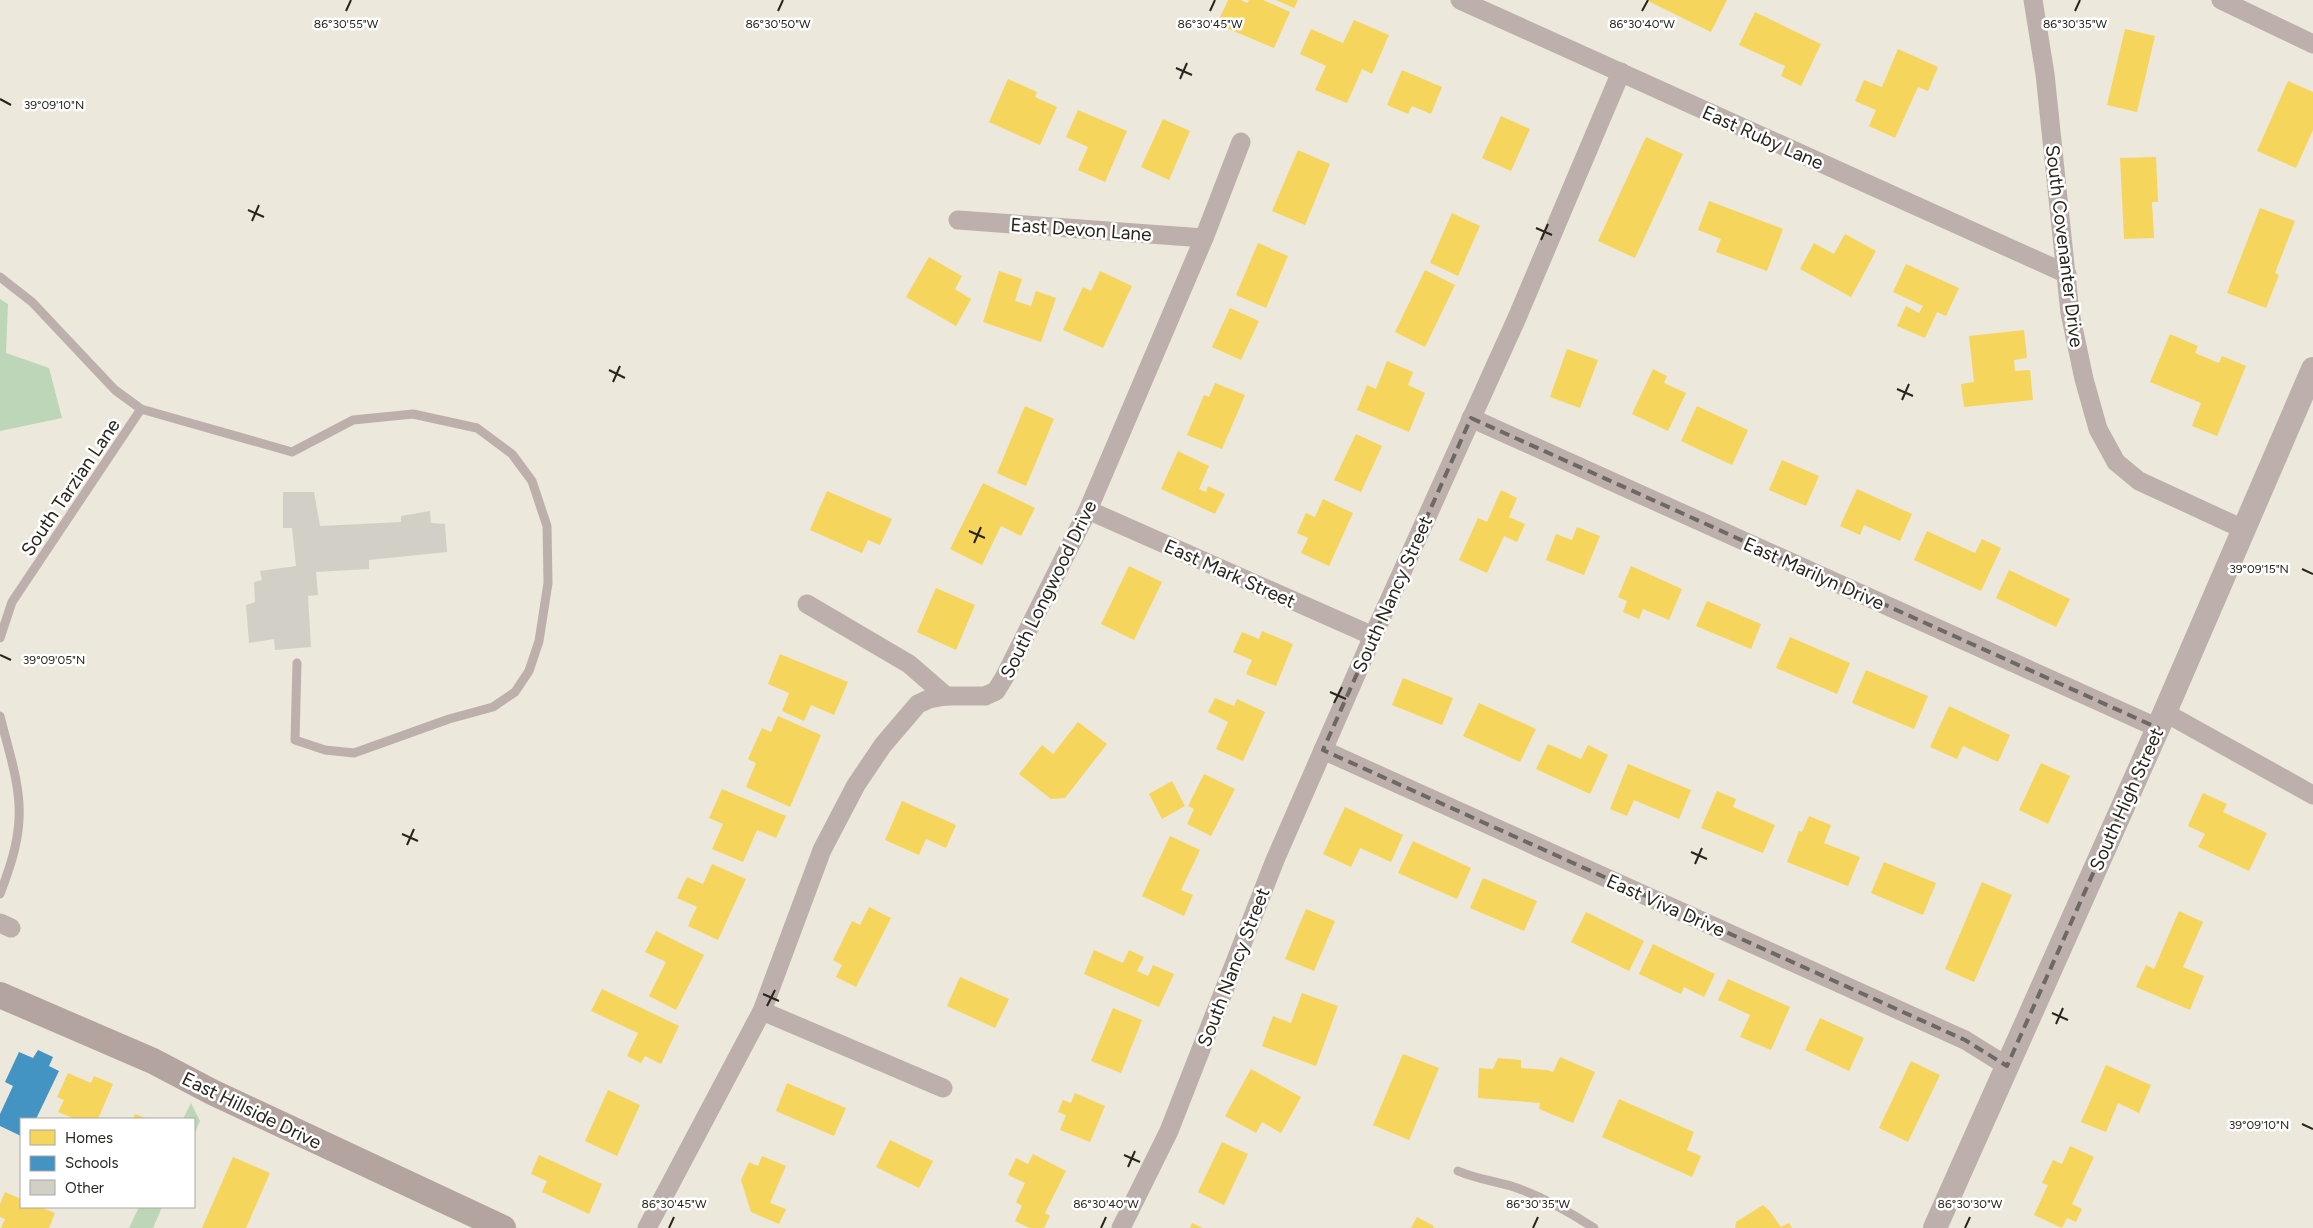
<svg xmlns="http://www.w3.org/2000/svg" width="2313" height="1228" viewBox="0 0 2313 1228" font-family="Figtree,sans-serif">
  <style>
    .green { fill: #bcd6b7 }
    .homes { fill: #f6d55c }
    .schools { fill: #4393c3 }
    .building { fill: #d2d0c6 }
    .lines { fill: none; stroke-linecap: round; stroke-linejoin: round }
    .service { stroke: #bdb0ac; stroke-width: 9 }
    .minor { stroke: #bdb0ac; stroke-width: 19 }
    .tertiary { stroke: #bdb0ac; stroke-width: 24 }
    .secondary { stroke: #b4a4a0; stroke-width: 26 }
    .marked { fill: none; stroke: #6c6960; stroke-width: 4; stroke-dasharray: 10 6; stroke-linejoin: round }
    .ticks { fill: none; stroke: #27251d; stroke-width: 2 }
    .labels { text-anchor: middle; stroke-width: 5; stroke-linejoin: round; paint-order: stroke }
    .street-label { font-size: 19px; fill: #27251d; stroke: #fff }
    .ticks-label { font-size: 12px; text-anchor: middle; fill: #27251d; stroke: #fff; stroke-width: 5; stroke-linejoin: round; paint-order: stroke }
  </style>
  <rect width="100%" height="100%" fill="#ece8db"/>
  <!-- green -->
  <g class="green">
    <polygon points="0,299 8,304 6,353 49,368 62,418 0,431"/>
    <polygon points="191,1103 200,1121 194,1135 194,1119 183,1119"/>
    <polygon points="139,1207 162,1207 153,1228 129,1228"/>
  </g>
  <!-- homes -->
  <g class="homes">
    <polygon points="1228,0 1241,0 1247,3 1249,0 1263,0 1290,12 1274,48 1217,24"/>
    <polygon points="1276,0 1298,0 1294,8"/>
    <polygon points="1646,0 1727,0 1711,32"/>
    <polygon points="1755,12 1821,44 1801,86 1781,76 1785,66 1739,45"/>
    <polygon points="1354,20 1389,35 1372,74 1362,69 1347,103 1315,90 1326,66 1300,54 1311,29 1343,43"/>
    <polygon points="2125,29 2155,36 2137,112 2107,105"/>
    <polygon points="1898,49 1938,67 1928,91 1918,87 1895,138 1869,126 1876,110 1855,101 1864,80 1882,87"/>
    <polygon points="1402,70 1442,87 1431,114 1412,106 1408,114 1387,105"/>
    <polygon points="1008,79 1037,92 1035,97 1057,107 1040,145 989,122"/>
    <polygon points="2288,81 2313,92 2313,130 2296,168 2257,151"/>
    <polygon points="1078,110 1127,131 1105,182 1078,170 1088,147 1066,137"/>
    <polygon points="1501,116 1530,129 1511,171 1482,158"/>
    <polygon points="1163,119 1190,131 1169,180 1141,167"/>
    <polygon points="1646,137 1683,154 1635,258 1598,241"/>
    <polygon points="1298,150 1330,164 1305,225 1272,211"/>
    <polygon points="2156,157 2158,202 2152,202 2154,238 2124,239 2120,158"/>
    <polygon points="1709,201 1783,229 1767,271 1716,252 1721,239 1698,230"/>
    <polygon points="2260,208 2295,221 2275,273 2279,275 2266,308 2227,293"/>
    <polygon points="1452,213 1480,226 1458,276 1430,263"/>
    <polygon points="1845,234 1876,251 1851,297 1800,269 1814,243 1834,254"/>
    <polygon points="1258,243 1288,256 1266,308 1236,295"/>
    <polygon points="929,257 962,276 955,289 971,299 956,326 906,297"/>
    <polygon points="1906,264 1959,288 1946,316 1937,312 1925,338 1897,326 1906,306 1919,313 1923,306 1893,292"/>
    <polygon points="1425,270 1455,285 1425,347 1395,332"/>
    <polygon points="999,271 1022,279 1015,301 1031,306 1036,291 1056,298 1041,342 983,322"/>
    <polygon points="1100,271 1132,286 1103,348 1063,330 1083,287 1091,291"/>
    <polygon points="1230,308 1259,321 1241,360 1212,347"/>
    <polygon points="2024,330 2027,358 2014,360 2015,371 2030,370 2033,400 1964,407 1961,384 1974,382 1969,336"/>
    <polygon points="2170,334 2198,346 2195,353 2219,363 2222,356 2246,366 2217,436 2192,426 2201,403 2150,382"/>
    <polygon points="1567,349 1598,360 1580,408 1550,397"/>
    <polygon points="1387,361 1413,372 1408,385 1425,393 1409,432 1357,410 1367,385 1376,389"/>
    <polygon points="1653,369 1667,376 1664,383 1686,393 1668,431 1632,414"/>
    <polygon points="1215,383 1245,395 1222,449 1187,435 1204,395 1209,397"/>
    <polygon points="1025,406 1054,419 1026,486 997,473"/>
    <polygon points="1697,406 1748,430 1732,465 1681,441"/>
    <polygon points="1356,434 1382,446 1361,492 1334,480"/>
    <polygon points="1178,451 1209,466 1199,489 1206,492 1208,486 1225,494 1215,514 1161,489"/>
    <polygon points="1782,460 1819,476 1806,506 1769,490"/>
    <polygon points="983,483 1035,508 1021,536 1001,526 982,565 950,549"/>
    <polygon points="1857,489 1912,514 1900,541 1864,525 1860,535 1840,526"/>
    <polygon points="1501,490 1517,498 1509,517 1525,524 1517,542 1504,536 1487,573 1459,560 1478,518 1487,522"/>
    <polygon points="827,491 892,519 880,545 868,540 862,553 810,530"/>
    <polygon points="1323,499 1353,513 1329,566 1301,553 1308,538 1297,533 1306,513 1315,517"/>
    <polygon points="1577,527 1600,536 1584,575 1546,560 1556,534 1572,540"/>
    <polygon points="1927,531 1975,553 1982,539 2001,548 1981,591 1914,560"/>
    <polygon points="1129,566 1162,582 1134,640 1101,624"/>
    <polygon points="1631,566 1682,589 1669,620 1643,609 1639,619 1623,612 1627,601 1618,597"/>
    <polygon points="2009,570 2070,599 2056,627 1996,598"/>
    <polygon points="936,588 975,605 956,650 917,632"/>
    <polygon points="1707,601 1761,624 1751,649 1696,626"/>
    <polygon points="1262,631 1293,644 1276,686 1246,674 1252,660 1233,652 1242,632 1259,639"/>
    <polygon points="1790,637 1850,663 1837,694 1776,668"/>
    <polygon points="780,654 848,682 834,715 811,705 804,721 782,711 789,693 768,684"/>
    <polygon points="1866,670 1928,696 1914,729 1852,703"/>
    <polygon points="1403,678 1453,698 1442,725 1392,705"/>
    <polygon points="1215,698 1234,706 1237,699 1265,712 1243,761 1216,749 1228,722 1208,712"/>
    <polygon points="1479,703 1536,729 1520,762 1463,736"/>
    <polygon points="1949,706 2010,735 1998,762 1963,746 1957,759 1930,747"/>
    <polygon points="778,716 821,735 790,807 746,787 756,763 748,759 762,728 771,732"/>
    <polygon points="1078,722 1107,744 1065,798 1051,799 1019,774 1042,745 1053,754"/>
    <polygon points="1548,744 1581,759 1588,745 1608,755 1590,794 1536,769"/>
    <polygon points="2041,763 2070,776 2048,824 2019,810"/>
    <polygon points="1628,764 1691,790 1679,819 1634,800 1627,816 1610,809"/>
    <polygon points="1204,774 1235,789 1211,836 1187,824 1194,809 1188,806"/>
    <polygon points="1172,781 1185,806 1162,819 1149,794"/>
    <polygon points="722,789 786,816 776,838 757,830 743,862 712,849 723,824 709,818"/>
    <polygon points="1717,791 1736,799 1733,807 1775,825 1763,853 1701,828"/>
    <polygon points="2203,793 2227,804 2223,812 2267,833 2249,871 2198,847 2205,834 2188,826"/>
    <polygon points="902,801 956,825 946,848 926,839 919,855 885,840"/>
    <polygon points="1345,807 1403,835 1391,862 1360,848 1351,867 1323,854"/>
    <polygon points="1809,816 1831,825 1824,843 1860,857 1848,886 1787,862 1799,831 1802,832"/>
    <polygon points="1170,836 1200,850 1181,890 1193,895 1184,916 1142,896"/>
    <polygon points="1413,841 1471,868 1457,899 1398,873"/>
    <polygon points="1884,862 1936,883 1923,915 1871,893"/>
    <polygon points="712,864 746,879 718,940 688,926 697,907 677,898 687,877 703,884"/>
    <polygon points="1483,878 1537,901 1524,931 1470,908"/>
    <polygon points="1982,882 2012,895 1974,982 1945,969"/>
    <polygon points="869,907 891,918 856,987 836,977 842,965 833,960 852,921 860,925"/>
    <polygon points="1306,909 1335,921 1314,971 1285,959"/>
    <polygon points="2179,911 2203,922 2183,967 2204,976 2190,1010 2136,987 2146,965 2154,969"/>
    <polygon points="1586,912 1644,941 1629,971 1571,942"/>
    <polygon points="656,931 704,955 676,1010 649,996 666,962 645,952"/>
    <polygon points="1653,944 1715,974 1704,997 1684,987 1681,994 1639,974"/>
    <polygon points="1094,950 1123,963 1129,950 1144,957 1137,971 1148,976 1153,965 1174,974 1159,1007 1084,974"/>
    <polygon points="960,977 1009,999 995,1028 947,1006"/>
    <polygon points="1728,979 1790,1007 1771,1050 1740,1037 1750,1015 1718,1000"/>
    <polygon points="602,989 679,1026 661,1064 645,1056 641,1063 627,1056 638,1033 591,1011"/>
    <polygon points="1302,993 1338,1006 1316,1066 1262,1046 1273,1016 1291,1023"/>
    <polygon points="1113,1008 1142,1020 1121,1073 1091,1061"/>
    <polygon points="1820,1018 1864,1038 1849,1071 1805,1050"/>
    <polygon points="1403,1054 1439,1068 1409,1140 1373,1125"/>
    <polygon points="1560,1057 1595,1072 1573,1123 1539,1109 1540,1103 1478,1098 1479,1068 1493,1069 1498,1058 1521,1060 1521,1068 1547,1070 1553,1072"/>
    <polygon points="1911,1061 1940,1075 1908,1142 1879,1128"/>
    <polygon points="2106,1065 2151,1085 2139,1113 2118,1103 2106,1132 2081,1122"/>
    <polygon points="1251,1069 1301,1097 1281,1133 1262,1122 1256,1133 1225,1116"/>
    <polygon points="68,1073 91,1083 94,1076 113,1084 98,1119 75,1119 58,1112 64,1100 57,1097"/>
    <polygon points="787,1083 846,1108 834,1136 776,1111"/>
    <polygon points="608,1090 640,1105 617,1156 585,1141"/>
    <polygon points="1075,1093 1105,1106 1090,1142 1060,1130 1066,1115 1058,1112 1063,1100 1071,1103"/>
    <polygon points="1619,1099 1694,1132 1687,1150 1701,1156 1692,1177 1602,1137"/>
    <polygon points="135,1114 148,1119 133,1119"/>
    <polygon points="890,1140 933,1161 919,1188 876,1167"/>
    <polygon points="1222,1142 1248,1154 1224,1205 1198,1192"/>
    <polygon points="2070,1146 2094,1157 2072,1204 2082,1209 2076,1222 2067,1218 2062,1228 2034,1215 2048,1185 2042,1183 2053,1160 2062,1164"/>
    <polygon points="1033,1154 1066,1171 1045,1213 1050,1216 1044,1228 1030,1228 1015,1221 1022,1206 1016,1202 1025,1183 1008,1175 1016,1158 1028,1164"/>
    <polygon points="539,1155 602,1184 589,1214 542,1192 547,1181 531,1174"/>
    <polygon points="762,1156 786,1166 770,1203 786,1209 779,1224 751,1212 741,1180 749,1162 758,1166"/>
    <polygon points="233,1157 270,1173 246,1228 202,1228"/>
    <polygon points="5,1192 21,1199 21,1207 40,1207 55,1213 49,1228 1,1228 5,1219 0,1217 0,1204"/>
    <polygon points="1763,1205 1769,1210 1781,1227 1789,1223 1792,1228 1735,1228 1736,1222"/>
    <polygon points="1417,1217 1434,1226 1433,1228 1411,1228"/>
    <polygon points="1192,1223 1203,1228 1190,1228"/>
  </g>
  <!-- schools -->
  <polygon class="schools" points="38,1050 53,1057 49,1066 59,1071 36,1119 21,1119 21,1136 0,1126 0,1114 13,1086 5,1082 19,1052 33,1058"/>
  <!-- building -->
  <polygon class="building" points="283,492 314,492 320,526 401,522 401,516 430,511 431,523 445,524 447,552 369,560 369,569 316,572 318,595 308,596 311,647 275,650 274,639 249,643 246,605 255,602 254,582 262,580 260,571 296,566 292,528 283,528"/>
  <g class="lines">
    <!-- service -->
    <g class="service">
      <polyline points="0,277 32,302 115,390 141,409 12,602 0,638"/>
      <polyline points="141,409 292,452 353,420 413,414 477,428 512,454 532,481 547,526 548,583 539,641 529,671 515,692 493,707 449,719 354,753 325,750 295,740 297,663"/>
      <path d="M0 716C8 749 21 785 19 819 18 845 9 870 0 894"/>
      <path d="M1458 1171C1476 1179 1495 1181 1514 1187 1543 1197 1568 1211 1594 1228"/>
    </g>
    <!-- minor -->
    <g class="minor">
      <polyline points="1460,0 2067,274"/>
      <polyline points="2033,0 2045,74 2070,313 2084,379 2098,429 2116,462 2139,481 2243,529"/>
      <polyline points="2221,0 2313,44"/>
      <polyline points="958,220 1204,238"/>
      <polyline points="1471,418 2158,728"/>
      <polyline points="1088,510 1373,636"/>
      <polyline points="807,604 909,664 946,696"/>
      <polyline points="2164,712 2313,795"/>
      <polyline points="1323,750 1965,1040 2007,1066"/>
      <polyline points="0,923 11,928"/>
      <polyline points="762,1011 943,1088"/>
      <polyline points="647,1228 762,1011 822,850 856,785 883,745 918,704 929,699 946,696 985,696 996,691 1004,678 1088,510 1204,238 1241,142"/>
      <polyline points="1121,1228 1169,1131 1275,860 1373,636 1516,320 1621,72"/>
    </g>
    <!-- tertiary -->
    <polyline class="tertiary" points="1935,1228 2158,728 2313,369"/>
    <!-- secondary -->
    <polyline class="secondary" points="0,995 153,1061 212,1092 503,1228"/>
  </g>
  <!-- marked area -->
  <path class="marked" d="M1471 418 2158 728 2007 1066 1965 1040 1323 750Z"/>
  <!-- ticks -->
  <path class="ticks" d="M346 11 351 0M778 11 783 0M1210 11 1215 0M1642 11 1648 0M2075 11 2080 0M1176 68 1192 75M1180 79 1187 63M0 99 11 105M248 210 264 217M252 221 259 205M1536 228 1552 235M1541 240 1548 224M609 370 625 378M613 382 620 366M1897 389 1913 396M1902 400 1909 384M969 531 985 538M974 543 981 527M2302 569 2313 574M0 655 11 660M1330 692 1346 699M1334 703 1342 687M402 834 418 841M407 845 414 829M1691 852 1707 859M1695 864 1702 848M763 994 779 1001M767 1006 775 990M2052 1013 2068 1020M2056 1024 2063 1008M2302 1124 2313 1129M1124 1155 1140 1162M1128 1167 1135 1151M669 1228 674 1217M1101 1228 1106 1217M1533 1228 1538 1217M1965 1228 1970 1217"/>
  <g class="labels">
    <!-- street labels -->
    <g class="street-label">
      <text transform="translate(1763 137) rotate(24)" y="7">East Ruby Lane</text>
      <text transform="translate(1081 229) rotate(4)" y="7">East Devon Lane</text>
      <text transform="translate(2065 246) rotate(83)" y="7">South Covenanter Drive</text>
      <text transform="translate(70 487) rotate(-56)" y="7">South Tarzian Lane</text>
      <text transform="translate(1230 573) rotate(24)" y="7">East Mark Street</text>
      <text transform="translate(1814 573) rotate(24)" y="7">East Marilyn Drive</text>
      <text transform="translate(1048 589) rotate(-64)" y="7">South Longwood Drive</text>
      <text transform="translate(1392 594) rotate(-66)" y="7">South Nancy Street</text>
      <text transform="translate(2126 799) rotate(-66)" y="7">South High Street</text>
      <text transform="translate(1666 905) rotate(24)" y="7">East Viva Drive</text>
      <text transform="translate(1233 967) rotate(-69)" y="7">South Nancy Street</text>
      <text transform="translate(252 1110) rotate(26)" y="7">East Hillside Drive</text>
    </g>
  </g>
  <g class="ticks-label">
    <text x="778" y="28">86°30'50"W</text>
    <text x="1210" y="28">86°30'45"W</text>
    <text x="1642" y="28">86°30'40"W</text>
    <text x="2075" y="28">86°30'35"W</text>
    <text x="346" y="28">86°30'55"W</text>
    <text x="54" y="109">39°09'10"N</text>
    <text x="2259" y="573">39°09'15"N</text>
    <text x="54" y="664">39°09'05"N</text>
    <text x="2259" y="1129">39°09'10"N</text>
    <text x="674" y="1208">86°30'45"W</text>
    <text x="1106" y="1208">86°30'40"W</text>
    <text x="1538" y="1208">86°30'35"W</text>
    <text x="1970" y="1208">86°30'30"W</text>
  </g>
  <!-- legend -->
  <rect x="20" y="1118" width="175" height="90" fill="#ffffff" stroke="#a9a8a5"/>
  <rect x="30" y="1130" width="25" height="15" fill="#f6d55c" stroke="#a9a8a5"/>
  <text x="65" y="1143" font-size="15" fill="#27251d">Homes</text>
  <rect x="30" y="1156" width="25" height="15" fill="#4393c3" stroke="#a9a8a5"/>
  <text x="65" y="1168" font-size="15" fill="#27251d">Schools</text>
  <rect x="30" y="1180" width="25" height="15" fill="#d2d0c6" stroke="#a9a8a5"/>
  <text x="65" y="1193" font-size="15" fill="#27251d">Other</text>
</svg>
